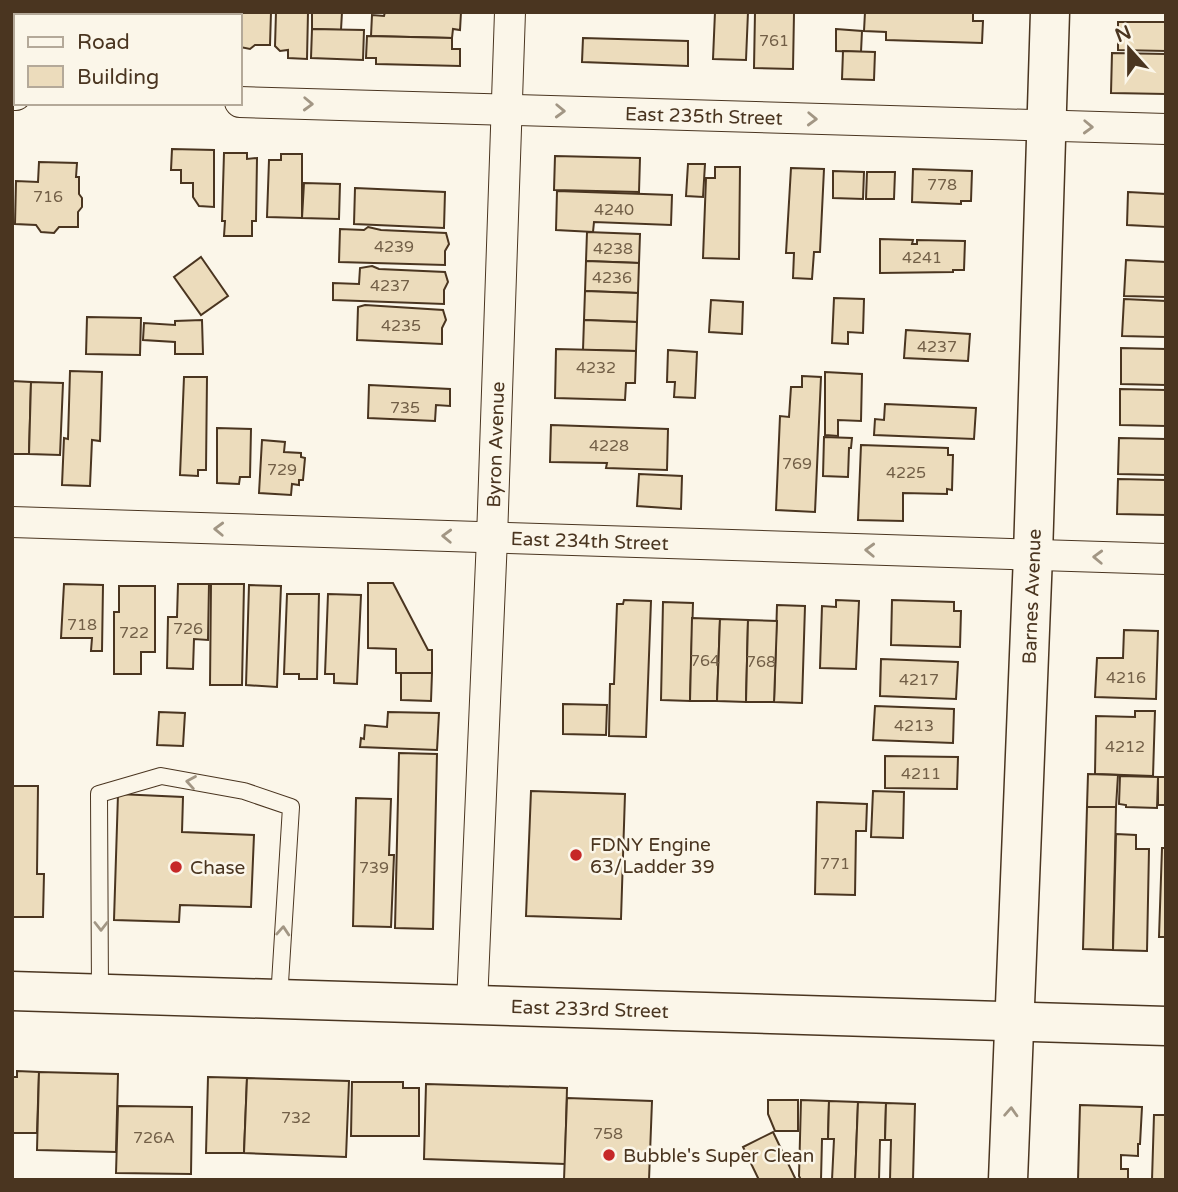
<svg xmlns="http://www.w3.org/2000/svg" width="1178" height="1192" viewBox="0 0 1178 1192" font-family="'Varela Round',sans-serif">
  <style>
    .building { fill: #ecdcbc; stroke: #4a3520; stroke-width: 2 }
    .lines { fill: none; stroke-linecap: round; stroke-linejoin: round }
    .lane-casing { stroke: #4a3520; stroke-width: 18 }
    .street-casing { stroke: #4a3520; stroke-width: 32 }
    .secondary-casing { stroke: #4a3520; stroke-width: 41 }
    .primary-casing { stroke: #4a3520; stroke-width: 41 }
    .lane { stroke: #fbf6e9; stroke-width: 16 }
    .street { stroke: #fbf6e9; stroke-width: 30 }
    .secondary { stroke: #fbf6e9; stroke-width: 38 }
    .primary { stroke: #fbf6e9; stroke-width: 38 }
    .oneway { stroke: #a29684 }
    .poi-dot { fill: #c62828; stroke: #fbf6e9; stroke-width: 2.5 }
    .labels { text-anchor: middle; stroke-width: 5; stroke-linejoin: round; paint-order: stroke }
    .number-label { font-size: 16px; fill: #725f47 }
    .street-label { font-size: 19px; fill: #4a3520; stroke: #fbf6e9 }
    .poi-label { font-size: 19px; fill: #4a3520; stroke: #fbf6e9; text-anchor: start }
  </style>
  <rect width="100%" height="100%" fill="#fbf6e9"/>
  <!-- building -->
  <g class="building">
    <rect x="198" y="12" width="34" height="4"/>
    <polygon points="238,12 271,12 270,45 255,45 250,49 240,47 240,16 237,16"/>
    <polygon points="276,12 308,12 307,59 288,58 288,50 280,51 275,46"/>
    <polygon points="312,12 342,12 341,30 312,29"/>
    <polygon points="385,12 461,12 460,30 453,29 452,38 371,36 372,15 384,16"/>
    <polygon points="715,12 748,12 746,60 713,59"/>
    <polygon points="755,12 794,13 793,69 754,68"/>
    <polygon points="865,12 973,12 973,21 983,21 982,43 886,40 886,32 864,31"/>
    <polygon points="1118,22 1166,22 1166,51 1118,50"/>
    <polygon points="312,29 364,30 363,60 311,58"/>
    <polygon points="836,29 862,31 861,52 836,51"/>
    <polygon points="367,36 452,38 452,49 460,49 460,66 376,64 376,58 366,58"/>
    <polygon points="583,38 688,41 688,66 582,62"/>
    <polygon points="843,51 875,52 874,80 842,79"/>
    <polygon points="1112,53 1166,54 1166,94 1111,93"/>
    <polygon points="172,149 214,150 214,207 199,206 193,197 193,183 181,183 181,170 171,170"/>
    <polygon points="224,153 247,153 247,159 257,158 256,221 252,221 252,236 224,236 225,221 222,221"/>
    <polygon points="281,154 302,154 302,218 267,217 269,160 281,160"/>
    <polygon points="555,156 640,158 639,192 554,190"/>
    <polygon points="39,162 77,163 76,177 79,177 79,194 82,198 82,207 78,212 78,227 59,227 54,233 41,232 36,225 15,224 16,181 38,182"/>
    <polygon points="688,164 705,164 703,197 686,196"/>
    <polygon points="715,167 740,167 739,259 703,258 706,178 715,178"/>
    <polygon points="791,168 824,169 820,252 814,252 812,279 793,278 794,253 786,253"/>
    <polygon points="913,169 972,171 971,201 961,201 961,204 912,202"/>
    <polygon points="833,171 864,172 863,199 833,198"/>
    <polygon points="867,172 895,172 894,199 866,199"/>
    <polygon points="304,183 340,184 339,219 302,218"/>
    <polygon points="355,188 445,192 444,228 354,224"/>
    <polygon points="557,191 672,195 671,225 594,222 593,232 556,230"/>
    <polygon points="1128,192 1166,194 1166,227 1127,225"/>
    <polygon points="368,227 381,230 446,233 449,244 445,251 445,265 339,262 340,229 364,230"/>
    <polygon points="587,232 640,234 639,263 586,261"/>
    <polygon points="880,239 913,240 912,244 917,244 917,240 965,241 964,270 953,270 953,272 880,273"/>
    <polygon points="201,257 228,296 201,315 174,277"/>
    <polygon points="1126,260 1166,262 1166,297 1124,296"/>
    <polygon points="586,261 639,263 638,293 585,291"/>
    <polygon points="372,266 379,269 445,272 448,282 444,290 444,304 333,300 333,283 359,284 360,268"/>
    <polygon points="585,291 638,293 637,322 584,320"/>
    <polygon points="834,298 864,299 863,333 848,332 848,344 832,343"/>
    <polygon points="1124,299 1166,301 1166,337 1122,336"/>
    <polygon points="711,300 743,302 742,334 709,332"/>
    <polygon points="365,305 443,310 446,320 442,328 442,344 357,340 358,307"/>
    <polygon points="87,317 141,318 140,355 86,354"/>
    <polygon points="202,320 203,354 175,354 175,342 143,340 144,323 175,325 175,321"/>
    <polygon points="584,320 637,322 636,351 583,350"/>
    <polygon points="906,330 970,334 968,361 904,358"/>
    <polygon points="1121,348 1166,349 1166,385 1121,384"/>
    <polygon points="556,349 636,351 635,383 626,383 625,400 555,398"/>
    <polygon points="668,350 697,352 695,398 674,397 675,382 667,382"/>
    <polygon points="70,371 102,372 100,441 92,440 90,486 62,485 64,438 68,439"/>
    <polygon points="825,372 862,374 861,421 838,420 838,436 825,435"/>
    <polygon points="802,376 821,377 815,512 776,510 780,416 789,417 791,387 802,387"/>
    <polygon points="184,377 207,377 206,470 198,470 198,476 180,475"/>
    <polygon points="12,381 31,382 29,454 12,454"/>
    <polygon points="31,382 63,383 60,455 29,454"/>
    <polygon points="369,385 450,389 450,406 436,405 435,421 368,418"/>
    <polygon points="1120,389 1166,390 1166,426 1120,425"/>
    <polygon points="885,404 976,408 974,439 874,435 875,419 884,420"/>
    <polygon points="551,425 668,429 667,470 606,468 607,463 550,462"/>
    <polygon points="217,428 251,429 250,477 240,477 239,484 217,483"/>
    <polygon points="824,437 852,438 851,448 849,448 848,477 823,476"/>
    <polygon points="1119,438 1166,439 1166,475 1118,474"/>
    <polygon points="262,440 285,442 284,452 301,453 301,457 305,458 303,480 299,480 299,485 292,484 291,495 259,493"/>
    <polygon points="861,445 948,448 948,455 953,455 952,490 947,489 947,494 903,493 903,521 858,520"/>
    <polygon points="639,474 682,476 681,509 637,506"/>
    <polygon points="1118,479 1166,480 1166,515 1117,514"/>
    <polygon points="368,583 393,583 428,650 432,650 432,673 396,673 396,649 368,648"/>
    <polygon points="64,584 103,585 102,651 91,651 92,638 61,638"/>
    <polygon points="178,584 209,584 208,640 194,639 193,669 167,668 168,617 177,617"/>
    <polygon points="211,584 244,584 242,685 210,685"/>
    <polygon points="249,585 281,586 277,687 246,685"/>
    <polygon points="119,586 155,586 155,652 141,652 141,674 114,674 114,612 119,612"/>
    <polygon points="287,594 319,594 317,679 299,679 299,674 284,674"/>
    <polygon points="328,594 361,595 357,684 334,683 334,674 325,674"/>
    <polygon points="624,600 651,601 646,737 609,736 610,684 614,684 617,604 623,604"/>
    <polygon points="836,600 859,601 856,669 820,668 822,606 836,607"/>
    <polygon points="892,600 954,602 954,611 961,611 960,647 891,645"/>
    <polygon points="663,602 693,603 690,701 661,700"/>
    <polygon points="777,605 805,606 802,703 774,702"/>
    <polygon points="692,618 720,619 717,701 690,701"/>
    <polygon points="720,619 748,620 746,702 717,701"/>
    <polygon points="748,620 777,621 774,702 746,702"/>
    <polygon points="1124,630 1158,631 1156,699 1095,697 1097,658 1123,658"/>
    <polygon points="881,659 958,662 956,699 880,696"/>
    <polygon points="401,673 432,673 431,701 401,700"/>
    <polygon points="563,704 607,705 606,735 563,734"/>
    <polygon points="875,706 954,709 953,743 873,740"/>
    <polygon points="1135,711 1155,711 1153,776 1095,774 1096,716 1135,717"/>
    <polygon points="159,712 185,713 183,746 157,745"/>
    <polygon points="388,712 439,713 437,750 360,747 361,738 364,739 365,725 387,727"/>
    <polygon points="399,753 437,754 433,929 395,928"/>
    <polygon points="885,756 958,757 957,789 885,788"/>
    <polygon points="1088,774 1118,775 1116,807 1087,807"/>
    <polygon points="1120,776 1158,777 1157,808 1126,807 1126,805 1119,804"/>
    <rect x="1158" y="777" width="8" height="28"/>
    <polygon points="12,786 38,786 37,874 44,874 43,917 12,917"/>
    <polygon points="531,791 625,794 621,919 526,916"/>
    <polygon points="873,791 904,792 903,838 871,837"/>
    <polygon points="118,794 183,797 182,832 254,835 251,907 180,905 179,922 114,920"/>
    <polygon points="356,798 391,799 389,855 394,855 391,927 353,926"/>
    <polygon points="817,802 867,804 866,831 856,831 855,895 815,894"/>
    <polygon points="1087,807 1116,807 1113,950 1083,949"/>
    <polygon points="1116,834 1136,835 1136,849 1149,849 1147,951 1113,950"/>
    <polygon points="1162,848 1166,848 1166,937 1159,937"/>
    <polygon points="17,1071 39,1072 37,1133 12,1133 12,1077 17,1077"/>
    <polygon points="39,1072 118,1074 116,1152 37,1150"/>
    <polygon points="208,1077 247,1078 244,1153 206,1153"/>
    <polygon points="247,1078 349,1081 346,1157 244,1153"/>
    <polygon points="352,1082 403,1082 403,1088 419,1088 419,1136 351,1136"/>
    <polygon points="426,1084 567,1088 565,1164 424,1159"/>
    <polygon points="567,1098 652,1101 649,1180 564,1180"/>
    <polygon points="768,1100 798,1100 798,1131 775,1131 768,1114"/>
    <polygon points="801,1100 829,1101 828,1139 822,1139 821,1180 801,1180 799,1176"/>
    <polygon points="829,1101 858,1102 855,1180 832,1180 834,1139 828,1139"/>
    <polygon points="858,1102 886,1103 885,1140 880,1140 879,1180 855,1180"/>
    <polygon points="886,1103 915,1104 913,1180 890,1180 891,1140 885,1140"/>
    <polygon points="1080,1105 1142,1107 1140,1144 1138,1144 1138,1156 1121,1155 1121,1169 1128,1169 1128,1180 1078,1180"/>
    <polygon points="118,1106 192,1107 191,1174 116,1173"/>
    <polygon points="1154,1115 1166,1115 1166,1180 1152,1180"/>
    <polygon points="773,1132 796,1180 759,1180 743,1147"/>
  </g>
  <g class="lines">
    <defs>
      <polyline id="lane" points="100,994 99,794 161,776 244,791 291,807 279,999"/>
      <g id="street">
        <polyline points="12,95 16,95"/>
        <path id="s1" d="M240 102 1166 129"/>
        <path id="s2" d="M12 522 1166 559"/>
        <path id="s3" d="M472 1004 492 538 510 12"/>
      </g>
      <g id="secondary">
        <path id="s4" d="M1008 1180 1033 555 1050 12"/>
      </g>
      <g id="primary">
        <path id="s5" d="M12 991 1166 1026"/>
      </g>
    </defs>
    <!-- lane casing -->
    <use href="#lane" class="lane-casing"/>
    <!-- street casing -->
    <use href="#street" class="street-casing"/>
    <!-- secondary casing -->
    <use href="#secondary" class="secondary-casing"/>
    <!-- primary casing -->
    <use href="#primary" class="primary-casing"/>
    <!-- lane -->
    <use href="#lane" class="lane"/>
    <!-- street -->
    <use href="#street" class="street"/>
    <!-- secondary -->
    <use href="#secondary" class="secondary"/>
    <!-- primary -->
    <use href="#primary" class="primary"/>
  </g>
  <!-- one-way arrows -->
  <defs><path id="oneway-chevron" d="M-2-3.5L2.5 0L-2 3.5" fill="none" stroke-width="1.6" stroke-linecap="round" stroke-linejoin="round" transform="scale(1.75)"/></defs>
  <g class="oneway">
    <use href="#oneway-chevron" transform="translate(308 104) rotate(2)"/>
    <use href="#oneway-chevron" transform="translate(560 111) rotate(2)"/>
    <use href="#oneway-chevron" transform="translate(812 119) rotate(2)"/>
    <use href="#oneway-chevron" transform="translate(1088 127) rotate(2)"/>
    <use href="#oneway-chevron" transform="translate(219 529) rotate(-178)"/>
    <use href="#oneway-chevron" transform="translate(447 536) rotate(-178)"/>
    <use href="#oneway-chevron" transform="translate(870 550) rotate(-178)"/>
    <use href="#oneway-chevron" transform="translate(1098 557) rotate(-178)"/>
    <use href="#oneway-chevron" transform="translate(191 782) rotate(-170)"/>
    <use href="#oneway-chevron" transform="translate(101 926) rotate(90)"/>
    <use href="#oneway-chevron" transform="translate(283 931) rotate(-86)"/>
    <use href="#oneway-chevron" transform="translate(1011 1112) rotate(-87)"/>
  </g>
  <!-- markers -->
  <g class="poi-dot">
    <circle cx="576" cy="855" r="7"/>
    <circle cx="176" cy="867" r="7"/>
    <circle cx="609" cy="1155" r="7"/>
  </g>
  <g class="labels">
    <!-- number labels -->
    <g class="number-label">
      <text x="774" y="46">761</text>
      <text x="942" y="190">778</text>
      <text x="48" y="202">716</text>
      <text x="614" y="215">4240</text>
      <text x="394" y="252">4239</text>
      <text x="613" y="254">4238</text>
      <text x="922" y="263">4241</text>
      <text x="612" y="283">4236</text>
      <text x="390" y="291">4237</text>
      <text x="401" y="331">4235</text>
      <text x="937" y="352">4237</text>
      <text x="596" y="373">4232</text>
      <text x="405" y="413">735</text>
      <text x="609" y="451">4228</text>
      <text x="797" y="469">769</text>
      <text x="282" y="475">729</text>
      <text x="906" y="478">4225</text>
      <text x="82" y="630">718</text>
      <text x="188" y="634">726</text>
      <text x="134" y="638">722</text>
      <text x="705" y="666">764</text>
      <text x="761" y="667">768</text>
      <text x="1126" y="683">4216</text>
      <text x="919" y="685">4217</text>
      <text x="914" y="731">4213</text>
      <text x="1125" y="752">4212</text>
      <text x="921" y="779">4211</text>
      <text x="835" y="869">771</text>
      <text x="374" y="873">739</text>
      <text x="296" y="1123">732</text>
      <text x="608" y="1139">758</text>
      <text x="154" y="1143">726A</text>
    </g>
    <!-- street labels -->
    <g class="street-label">
      <text dy="7" stroke="none"><textPath href="#s1" startOffset="464">East 235th Street</textPath></text>
      <text dy="7" stroke="none"><textPath href="#s3" startOffset="560">Byron Avenue</textPath></text>
      <text dy="7" stroke="none"><textPath href="#s2" startOffset="578">East 234th Street</textPath></text>
      <text dy="7" stroke="none"><textPath href="#s4" startOffset="584">Barnes Avenue</textPath></text>
      <text dy="7" stroke="none"><textPath href="#s5" startOffset="578">East 233rd Street</textPath></text>
    </g>
    <!-- poi labels -->
    <g class="poi-label">
      <text x="590" y="851">FDNY Engine<tspan x="590" dy="22">63/Ladder 39</tspan></text>
      <text x="190" y="874">Chase</text>
      <text x="623" y="1162">Bubble's Super Clean</text>
    </g>
  </g>
  <!-- border -->
  <rect width="1178" height="1192" fill="none" stroke="#4a3520" stroke-width="28"/>
  <!-- legend -->
  <rect x="14" y="14" width="228" height="91" fill="#fbf6e9" stroke="#b4a999" stroke-width="2"/>
  <rect x="28" y="37" width="35" height="10" fill="#fbf6e9" stroke="#b4a999" stroke-width="2"/>
  <text x="77" y="49" font-size="21" fill="#4a3520">Road</text>
  <rect x="28" y="66" width="35" height="21" fill="#ecdcbc" stroke="#b4a999" stroke-width="2"/>
  <text x="77" y="84" font-size="21" fill="#4a3520">Building</text>
  <!-- north arrow -->
  <g transform="translate(1129 49) rotate(339)" stroke="#fbf6e9" stroke-width="5" paint-order="stroke">
  <path d="M0-5L12 26L0 18L-12 26Z" fill="#4a3520"/>
  <text y="-10" font-size="19" font-weight="bold" text-anchor="middle" fill="#4a3520">N</text>
  </g>
</svg>
